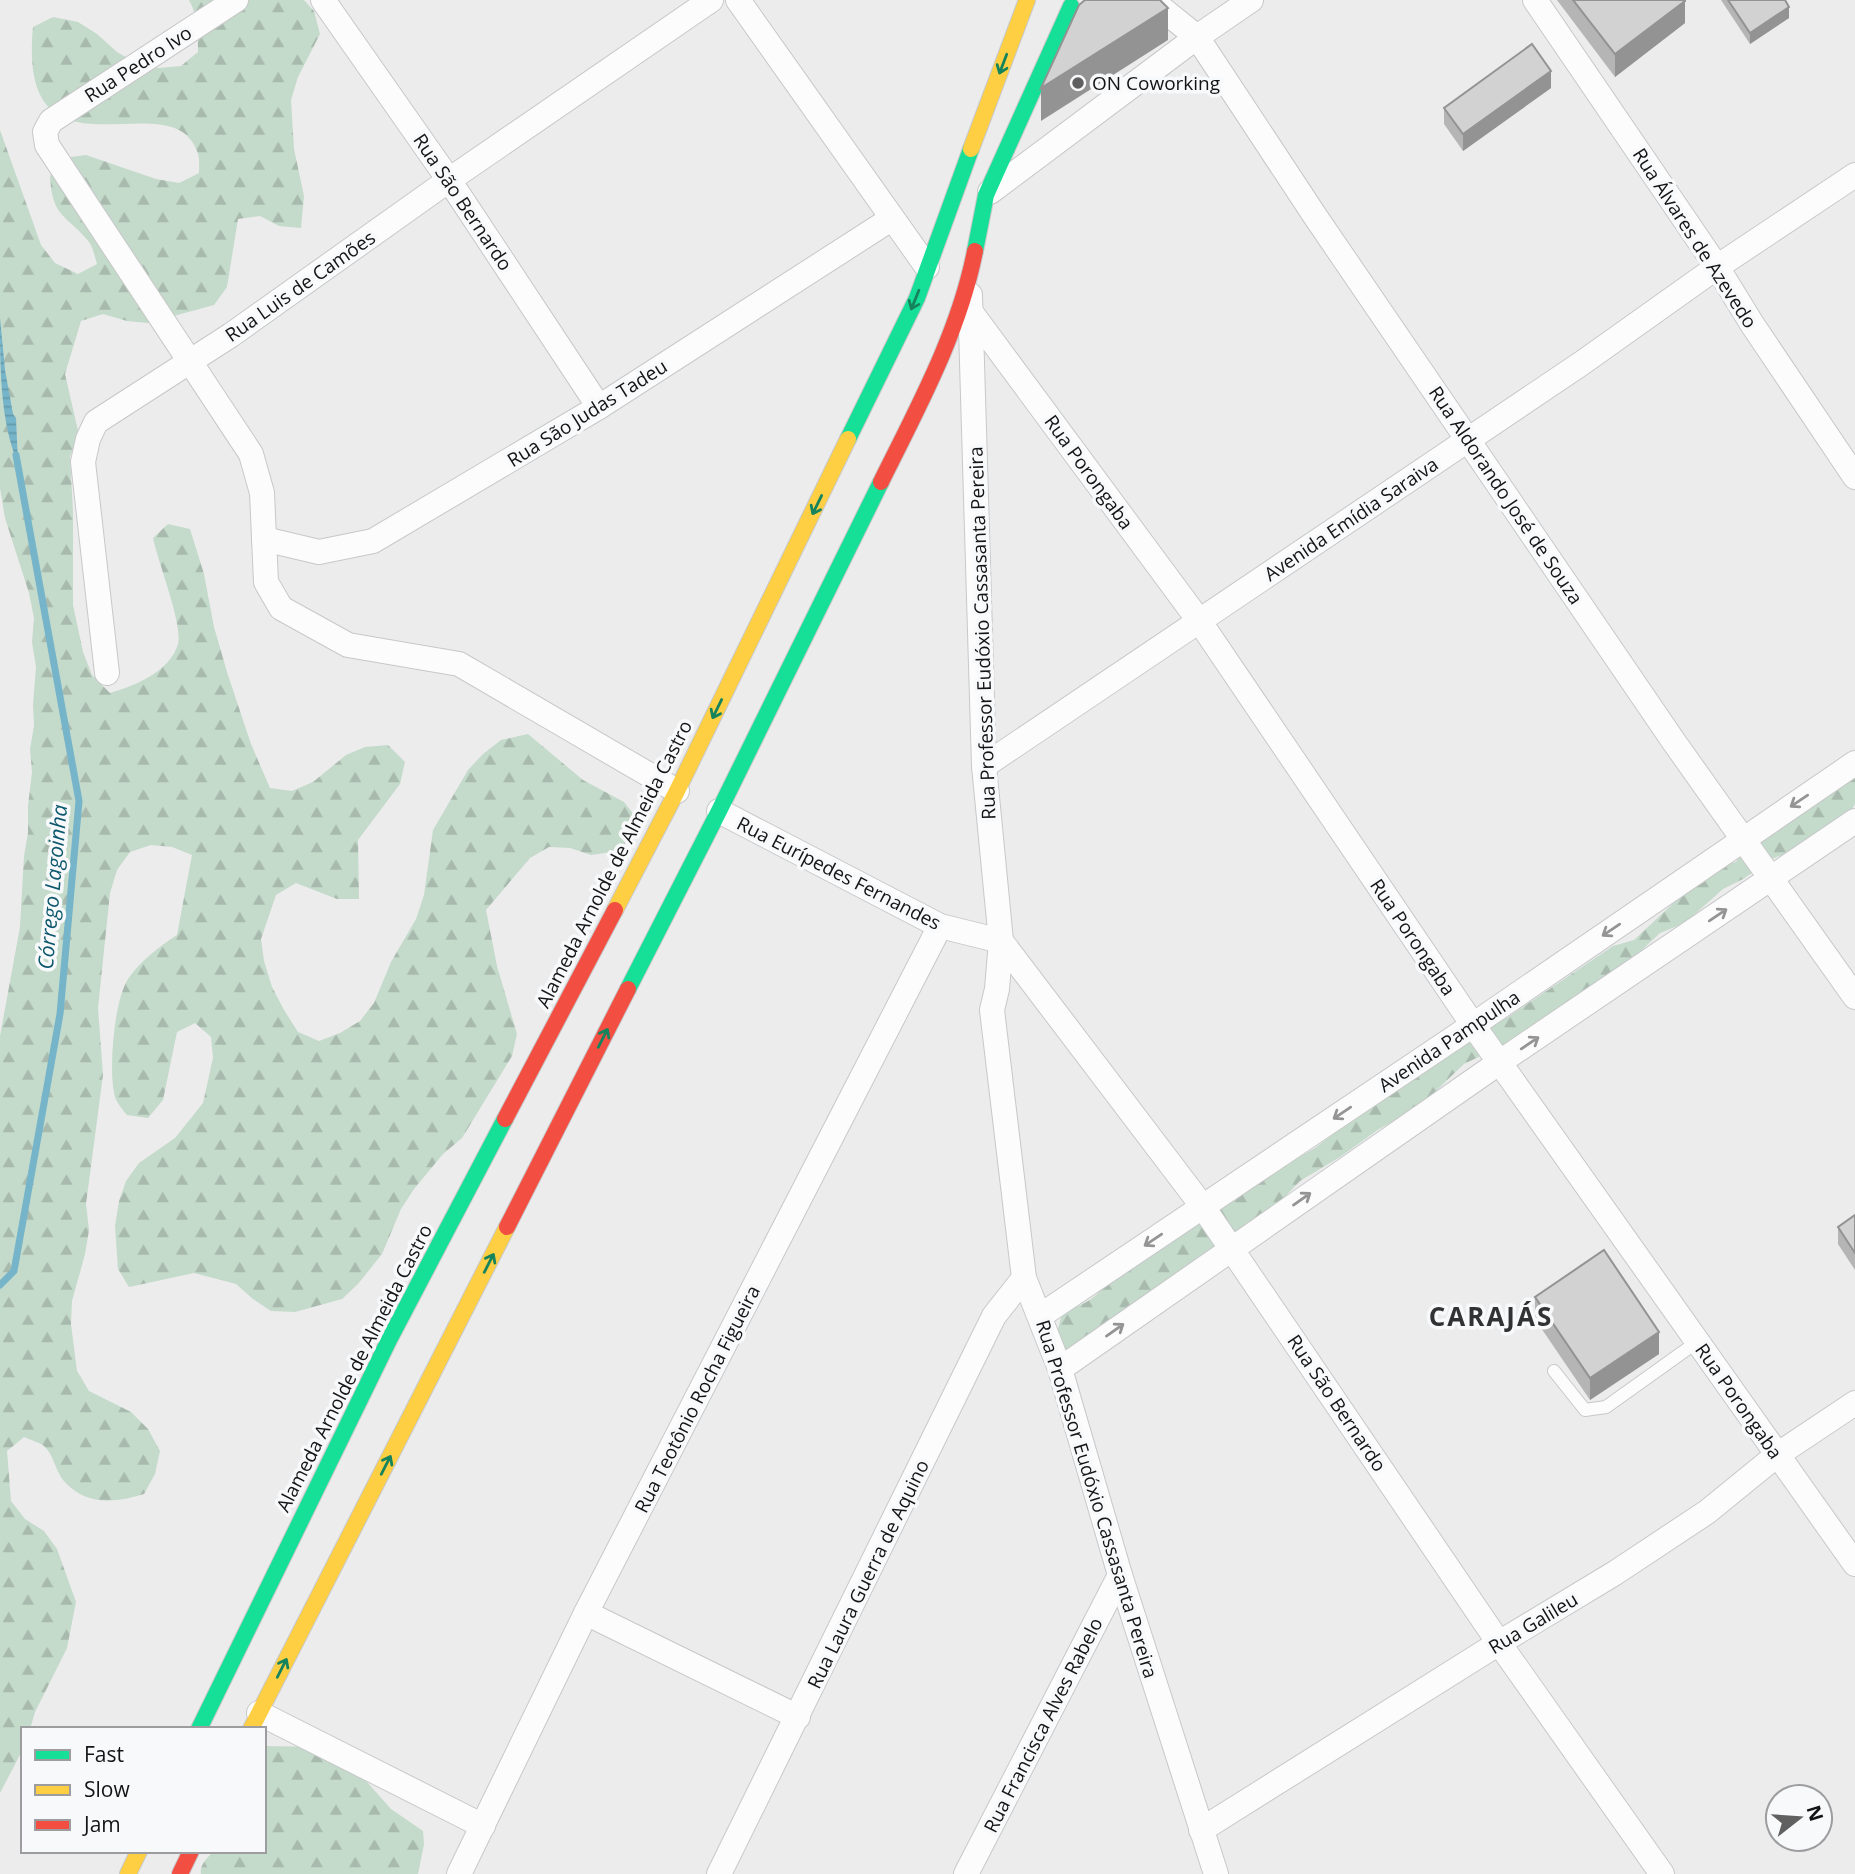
<svg xmlns="http://www.w3.org/2000/svg" width="1855" height="1874" viewBox="0 0 1855 1874" font-family="'Open Sans',sans-serif">
  <style>
    .forest { fill: url(#forest-firs) }
    .water { fill: url(#water-rules) }
    .lines { fill: none; stroke-linecap: round; stroke-linejoin: round }
    .stream { stroke: #75b4c9; stroke-width: 7 }
    .lane-casing { stroke: #c7c8c9; stroke-width: 14 }
    .street-casing { stroke: #c7c8c9; stroke-width: 26 }
    .fast-casing { stroke: #c7c8c9; stroke-width: 18 }
    .slow-casing { stroke: #c7c8c9; stroke-width: 18 }
    .jam-casing { stroke: #c7c8c9; stroke-width: 18 }
    .lane { stroke: #fcfcfc; stroke-width: 12 }
    .street { stroke: #fcfcfc; stroke-width: 24 }
    .fast { stroke: #16e098; stroke-width: 16 }
    .slow { stroke: #ffcf43; stroke-width: 16 }
    .jam { stroke: #f24e42; stroke-width: 16 }
    .wall { fill: #b5b5b5 }
    .shaded-wall { fill: #939394 }
    .building { fill: #d2d2d3; stroke: #939394; stroke-width: 2 }
    .oneway { stroke: #15845d }
    .oneway2 { stroke: #949494 }
    .poi-dot { fill: #606061; stroke: #f8f9fb; stroke-width: 2.5 }
    .labels { text-anchor: middle; stroke-width: 7; stroke-linejoin: round; paint-order: stroke }
    .street-label { font-size: 19px; fill: #141415; stroke: #f8f9fb }
    .poi-label { font-size: 19px; fill: #141415; stroke: #f8f9fb; text-anchor: start }
    .water-label { font-size: 21px; font-style: italic; fill: #0d586d; stroke: #f8f9fb }
    .district-label { font-size: 26px; font-weight: bold; letter-spacing: 2px; fill: #313234; stroke: #f8f9fb }
  </style>
  <defs>
    <pattern id="forest-firs" width="22" height="20" patternUnits="userSpaceOnUse" patternTransform="scale(1.75)"><rect width="22" height="20" fill="#c4daca"/><path d="M5 1l3.5 6h-7zM16 11l3.5 6h-7z" fill="#a8baad"/></pattern>
    <pattern id="water-rules" width="6" height="5" patternUnits="userSpaceOnUse" patternTransform="scale(1.75)"><rect width="6" height="5" fill="#75b4c9"/><path d="M0 2.5h6" fill="none" stroke="#649aac"/></pattern>
  </defs>
  <rect width="100%" height="100%" fill="#ececed"/>
  <!-- forest -->
  <g class="forest">
    <path d="M189 0H304L314 11 320 34 298 77 291 100 294 149 304 196 301 228 279 226 260 216 238 219 227 287 214 305 148 323 127 321 103 314 81 321 65 374 79 435 70 456 73 512V605L83 652 92 675 110 693C134 686 170 672 178 644 183 625 158 562 153 538L168 524 190 529 204 574 214 627 227 672 251 744 270 788 292 791 313 782 346 755 365 747 388 745 405 762 400 784 358 840 359 899H337L296 883 276 895 261 939 264 961 272 987 284 1010 298 1032 319 1041 340 1033 360 1021 374 1003 391 962 416 919 424 895 433 830 468 770 483 754 501 740 528 734 583 780 624 802 639 821 630 840 612 852 591 855 570 848 549 847 530 858 486 910 497 966 517 1034 512 1056 462 1138 443 1154 414 1189 401 1209 382 1254 358 1284 342 1299 295 1312 271 1311 253 1299 236 1284 194 1273 129 1287 118 1269 115 1226 119 1201 126 1181 139 1163 175 1138 203 1103 213 1058 211 1037 195 1023 177 1032 163 1100 148 1118 127 1115C123 1110 117 1103 115 1097 108 1071 114 1001 128 979 141 960 159 947 177 935L192 855 172 847 151 845 130 852 117 870 110 893 98 1008 103 1075 86 1204 89 1230 85 1254 72 1301 71 1324 77 1371 89 1391 131 1412 148 1429 160 1451 155 1474 144 1494C115 1503 85 1506 63 1480 55 1470 54 1455 44 1446 39 1442 30 1440 24 1437L7 1451 11 1501 25 1519 44 1531 57 1549 76 1602 67 1648 35 1712 30 1729H23V1749L0 1793V1036L20 927 24 856 28 833V806L32 772 30 749 34 726 33 705 36 667 32 642 34 618 29 593 5 518 0 488V130L41 245 55 263 78 274 97 264C95 257 93 248 89 242 66 214 52 218 50 176L64 158 86 155 156 179 179 183 199 173C199 166 200 157 197 151 170 78 17 194 33 27L53 17 78 22 97 34 117 52 136 63 159 68 181 66 198 52C198 34 198 16 189 0Z"/>
    <path d="M1855 778V804L1844 823 1804 847 1774 858 1743 879 1723 889 1685 923 1660 933 1630 961 1520 1037 1464 1064 1419 1107 1379 1129 1340 1157 1300 1181 1280 1202 1072 1354 1054 1346 1062 1313C1078 1306 1096 1301 1104 1284L1290 1162 1315 1148 1343 1126 1369 1110 1384 1093 1487 1027 1508 1017 1613 946 1634 940 1680 897 1707 880 1725 865 1736 862 1742 851Z"/>
    <path d="M264 1746 320 1747 359 1773 391 1809 423 1831 424 1844 418 1874H201C199 1865 208 1857 214 1851H264Z"/>
  </g>
  <!-- water -->
  <path class="water" d="M0 318 5 370 13 414 16 418 18 463C0 422 0 366 0 318Z"/>
  <g class="lines">
    <!-- stream -->
    <polyline class="stream" points="0,1285 14,1271 60,1014 79,801 16,455"/>
    <defs>
      <polyline id="lane" points="1554,1371 1585,1410 1606,1407 1697,1342"/>
      <g id="street">
        <polyline points="236,0 51,121 45,132 47,145 251,454 262,493 266,582 281,608 348,645 459,664 677,791"/>
        <polyline points="323,0 449,180 599,407"/>
        <polyline points="738,0 927,267"/>
        <polyline points="1151,0 1197,37 1315,216 1674,742 1855,997"/>
        <polyline points="1535,0 1717,267 1752,324 1855,477"/>
        <polyline points="990,192 1197,37 1251,0"/>
        <polyline points="970,295 984,766 1001,941 997,989 992,1010 1024,1278 1060,1369 1120,1575 1216,1874"/>
        <polyline points="970,311 1200,622 1473,1025 1855,1564"/>
        <polyline points="264,539 319,552 373,541 599,407 891,219"/>
        <polyline points="107,673 83,462 88,439 96,422 231,335 449,180 711,0"/>
        <polyline points="984,766 1582,363 1717,267 1855,175"/>
        <polyline points="719,811 940,926 1001,941 1203,1207 1499,1643 1662,1874"/>
        <polyline points="1040,1316 1473,1025 1855,763"/>
        <polyline points="1060,1369 1500,1062 1855,821"/>
        <polyline points="586,1613 798,1717"/>
        <polyline points="259,1713 483,1826"/>
        <polyline points="1201,1830 1499,1643 1615,1573 1707,1512 1777,1455 1855,1403"/>
        <polyline points="459,1874 586,1613 940,926"/>
        <polyline points="719,1874 994,1316 1024,1278"/>
        <polyline points="966,1874 1120,1575"/>
      </g>
      <g id="fast">
        <polyline points="975,251 986,195 1071,6"/>
        <polyline points="848,439 917,298 971,149"/>
        <polyline points="628,989 719,811 881,482"/>
        <polyline points="199,1729 389,1340 505,1119"/>
      </g>
      <g id="slow">
        <polyline points="971,149 1027,0"/>
        <polyline points="615,910 677,791 848,439"/>
        <polyline points="251,1729 507,1227"/>
        <polyline points="128,1874 139,1851"/>
      </g>
      <g id="jam">
        <path d="M881 482C917 409 959 333 975 251"/>
        <polyline points="505,1119 615,910"/>
        <polyline points="507,1227 628,989"/>
        <polyline points="180,1874 191,1851"/>
      </g>
    </defs>
    <!-- lane casing -->
    <use href="#lane" class="lane-casing"/>
    <!-- street casing -->
    <use href="#street" class="street-casing"/>
    <!-- fast casing -->
    <use href="#fast" class="fast-casing"/>
    <!-- slow casing -->
    <use href="#slow" class="slow-casing"/>
    <!-- jam casing -->
    <use href="#jam" class="jam-casing"/>
    <!-- lane -->
    <use href="#lane" class="lane"/>
    <!-- street -->
    <use href="#street" class="street"/>
    <!-- fast -->
    <use href="#fast" class="fast"/>
    <!-- slow -->
    <use href="#slow" class="slow"/>
    <!-- jam -->
    <use href="#jam" class="jam"/>
  </g>
  <!-- wall -->
  <g class="wall">
    <polygon points="1557,0 1685,0 1685,23 1615,77"/>
    <polygon points="1721,0 1785,0 1789,18 1750,44"/>
    <polygon points="1551,88 1463,151 1444,124 1444,108"/>
    <polygon points="1855,1215 1855,1270 1838,1244 1838,1227"/>
    <polygon points="1535,1297 1659,1354 1590,1400 1535,1319"/>
  </g>
  <!-- shaded-wall -->
  <g class="shaded-wall">
    <polygon points="1685,1 1685,23 1615,77 1615,54"/>
    <polygon points="1789,7 1789,18 1750,44 1750,33"/>
    <polygon points="1168,8 1168,40 1041,121 1041,88"/>
    <polygon points="1551,71 1551,88 1463,151 1463,134"/>
    <polygon points="1659,1332 1659,1354 1590,1400 1590,1378"/>
  </g>
  <!-- building -->
  <g class="building">
    <polygon points="1085,0 1160,0 1168,8 1041,88 1079,5"/>
    <polygon points="1573,0 1685,0 1685,1 1615,54"/>
    <polygon points="1728,0 1785,0 1789,7 1750,33"/>
    <polygon points="1532,44 1551,71 1463,134 1444,108"/>
    <polygon points="1855,1215 1855,1253 1838,1227"/>
    <polygon points="1604,1250 1659,1332 1590,1378 1535,1297"/>
  </g>
  <!-- one-way arrows -->
  <defs><path id="oneway-shaft" d="M-6 0H5M1.5-3L5.5 0L1.5 3" fill="none" stroke-width="1.6" stroke-linecap="round" stroke-linejoin="round" transform="scale(1.75)"/></defs>
  <g class="oneway">
    <use href="#oneway-shaft" transform="translate(1003 64) rotate(111)"/>
    <use href="#oneway-shaft" transform="translate(915 300) rotate(112)"/>
    <use href="#oneway-shaft" transform="translate(817 505) rotate(116)"/>
    <use href="#oneway-shaft" transform="translate(717 709) rotate(116)"/>
    <use href="#oneway-shaft" transform="translate(603 1038) rotate(-63)"/>
    <use href="#oneway-shaft" transform="translate(489 1263) rotate(-63)"/>
    <use href="#oneway-shaft" transform="translate(386 1465) rotate(-63)"/>
    <use href="#oneway-shaft" transform="translate(282 1668) rotate(-63)"/>
  </g>
  <g class="oneway2">
    <use href="#oneway-shaft" transform="translate(1799 801) rotate(146)"/>
    <use href="#oneway-shaft" transform="translate(1718 915) rotate(-34)"/>
    <use href="#oneway-shaft" transform="translate(1611 930) rotate(146)"/>
    <use href="#oneway-shaft" transform="translate(1530 1043) rotate(-34)"/>
    <use href="#oneway-shaft" transform="translate(1342 1113) rotate(146)"/>
    <use href="#oneway-shaft" transform="translate(1302 1199) rotate(-35)"/>
    <use href="#oneway-shaft" transform="translate(1153 1240) rotate(146)"/>
    <use href="#oneway-shaft" transform="translate(1115 1330) rotate(-35)"/>
  </g>
  <!-- markers -->
  <circle class="poi-dot" cx="1078" cy="83" r="7"/>
  <g class="labels">
    <!-- street labels -->
    <g class="street-label">
      <text transform="translate(138 64) rotate(-33)" y="7">Rua Pedro Ivo</text>
      <text transform="translate(463 202) rotate(56)" y="7">Rua São Bernardo</text>
      <text transform="translate(1695 238) rotate(57)" y="7">Rua Álvares de Azevedo</text>
      <text transform="translate(300 286) rotate(-35)" y="7">Rua Luis de Camões</text>
      <text transform="translate(587 413) rotate(-32)" y="7">Rua São Judas Tadeu</text>
      <text transform="translate(1089 472) rotate(54)" y="7">Rua Porongaba</text>
      <text transform="translate(1506 495) rotate(56)" y="7">Rua Aldorando José de Souza</text>
      <text transform="translate(1351 519) rotate(-34)" y="7">Avenida Emídia Saraiva</text>
      <text transform="translate(982 633) rotate(-92)" y="7">Rua Professor Eudóxio Cassasanta Pereira</text>
      <text transform="translate(614 864) rotate(-63)" y="7">Alameda Arnolde de Almeida Castro</text>
      <text transform="translate(839 873) rotate(27)" y="7">Rua Eurípedes Fernandes</text>
      <text transform="translate(1413 937) rotate(56)" y="7">Rua Porongaba</text>
      <text transform="translate(1449 1041) rotate(-34)" y="7">Avenida Pampulha</text>
      <text transform="translate(354 1368) rotate(-63)" y="7">Alameda Arnolde de Almeida Castro</text>
      <text transform="translate(697 1399) rotate(-63)" y="7">Rua Teotônio Rocha Figueira</text>
      <text transform="translate(1739 1401) rotate(55)" y="7">Rua Porongaba</text>
      <text transform="translate(1337 1403) rotate(56)" y="7">Rua São Bernardo</text>
      <text transform="translate(1097 1499) rotate(73)" y="7">Rua Professor Eudóxio Cassasanta Pereira</text>
      <text transform="translate(868 1574) rotate(-64)" y="7">Rua Laura Guerra de Aquino</text>
      <text transform="translate(1533 1623) rotate(-31)" y="7">Rua Galileu</text>
      <text transform="translate(1043 1725) rotate(-63)" y="7">Rua Francisca Alves Rabelo</text>
    </g>
    <!-- poi labels -->
    <g class="poi-label">
      <text x="1092" y="90">ON Coworking</text>
    </g>
    <!-- water labels -->
    <g class="water-label">
      <text transform="translate(53 887) rotate(-85)" y="7">Córrego Lagoinha</text>
    </g>
    <!-- district labels -->
    <g class="district-label">
      <text x="1491" y="1326">CARAJÁS</text>
    </g>
  </g>
  <!-- legend -->
  <rect x="21" y="1727" width="245" height="126" fill="#f8f9fb" stroke="#9d9d9f" stroke-width="2"/>
  <rect x="35" y="1750" width="35" height="10" fill="#16e098" stroke="#9d9d9f" stroke-width="2"/>
  <text x="84" y="1762" font-size="21" fill="#141415">Fast</text>
  <rect x="35" y="1785" width="35" height="10" fill="#ffcf43" stroke="#9d9d9f" stroke-width="2"/>
  <text x="84" y="1797" font-size="21" fill="#141415">Slow</text>
  <rect x="35" y="1820" width="35" height="10" fill="#f24e42" stroke="#9d9d9f" stroke-width="2"/>
  <text x="84" y="1832" font-size="21" fill="#141415">Jam</text>
  <!-- north arrow -->
  <g transform="translate(1799 1818) rotate(73)"><circle r="33" fill="#f8f9fb" stroke="#9d9d9f" stroke-width="2"/>
  <path d="M0-5L12 26L0 18L-12 26Z" fill="#606061"/>
  <text y="-10" font-size="19" font-weight="bold" text-anchor="middle" fill="#141415">N</text>
  </g>
</svg>
